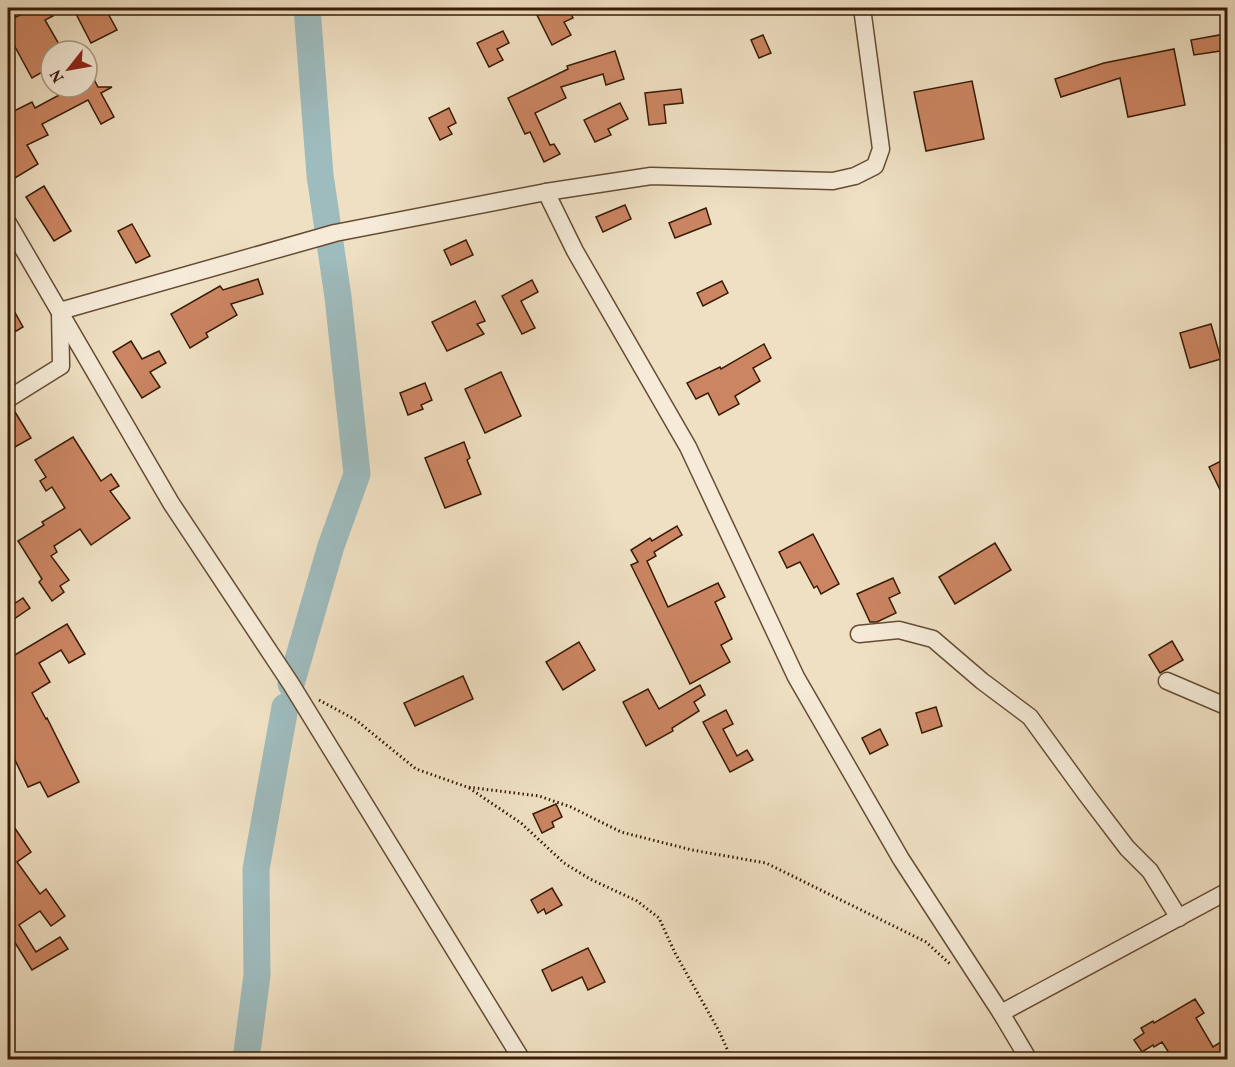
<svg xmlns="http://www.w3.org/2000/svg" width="1235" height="1067" viewBox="0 0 1235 1067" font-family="Vollkorn,serif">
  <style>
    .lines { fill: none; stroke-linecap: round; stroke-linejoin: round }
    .river { stroke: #9ebbbd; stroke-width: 27 }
    .building { fill: #cb8562; stroke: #381b05; stroke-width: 1.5 }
    .minor-casing { stroke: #664c34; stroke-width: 19 }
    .path { stroke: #381b05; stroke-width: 3; stroke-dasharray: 1.5 3; stroke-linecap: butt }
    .minor { stroke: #f5ebd8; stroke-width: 16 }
  </style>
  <rect width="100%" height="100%" fill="#efe0c3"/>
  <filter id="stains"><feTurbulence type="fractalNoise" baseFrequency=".00333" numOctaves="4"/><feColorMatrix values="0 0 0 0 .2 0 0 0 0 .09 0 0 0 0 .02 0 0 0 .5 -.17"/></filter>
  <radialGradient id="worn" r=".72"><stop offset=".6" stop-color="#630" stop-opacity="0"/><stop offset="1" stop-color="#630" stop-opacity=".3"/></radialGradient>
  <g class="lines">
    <!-- river -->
    <g class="river">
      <polyline points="291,684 331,546 357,474 338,297 320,175 307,8"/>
      <polyline points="246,1060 257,975 256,869 285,707"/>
    </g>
  </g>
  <!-- building -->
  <g class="building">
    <polygon points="8,8 11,8 16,17 34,8 48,8 53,16 45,20 63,51 51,51 51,67 32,78 8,34"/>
    <polygon points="73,8 105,8 117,30 91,43"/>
    <polygon points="553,8 568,8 573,18 564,22 571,35 552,45 537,15"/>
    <polygon points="503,31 509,43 497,49 503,60 489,67 477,43"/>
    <polygon points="1225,34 1227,50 1194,55 1191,40"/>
    <polygon points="763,35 771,53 759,58 751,40"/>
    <polygon points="1174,49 1185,105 1128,117 1120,78 1061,97 1055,79 1104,63"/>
    <polygon points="615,51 624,79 606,85 603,74 561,87 566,98 535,113 550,145 554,144 560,154 544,162 530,132 525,134 508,98 568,69 567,66"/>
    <polygon points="87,66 98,87 112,87 101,93 114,117 101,124 88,100 42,124 48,135 27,145 38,164 15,178 8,164 8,114 32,102 35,108 74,87 87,87"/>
    <polygon points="972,81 984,139 926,151 914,92"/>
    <polygon points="681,89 683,103 664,105 666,123 649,125 645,93"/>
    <polygon points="620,103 628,119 608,129 611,135 595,142 584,120"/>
    <polygon points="449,108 456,123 448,127 452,134 440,140 429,118"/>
    <polygon points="44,186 71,231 54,241 26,197"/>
    <polygon points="625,205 631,219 603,232 596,217"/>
    <polygon points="706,208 711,224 675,238 669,223"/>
    <polygon points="132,224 150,256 136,263 118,231"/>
    <polygon points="466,240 473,255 451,265 444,250"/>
    <polygon points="258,279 263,294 231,304 237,315 206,333 208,337 190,348 171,314 220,286 223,290"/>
    <polygon points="532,280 538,292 521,301 535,328 522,334 502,296"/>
    <polygon points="722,281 728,293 703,306 697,293"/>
    <polygon points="8,300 23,327 8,336"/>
    <polygon points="475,301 485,321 477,324 484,334 447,351 432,322"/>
    <polygon points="1211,324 1221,359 1190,368 1180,333"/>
    <polygon points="131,341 142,359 159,351 166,363 150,372 160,387 142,398 113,352"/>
    <polygon points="764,344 771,358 753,368 760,381 735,396 739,404 719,415 708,393 696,399 687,383 720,367 721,369"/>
    <polygon points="501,372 521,416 485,433 465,389"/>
    <polygon points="425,383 432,400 421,405 423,409 408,415 400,393"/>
    <polygon points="15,412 31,438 15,447 8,435 8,416"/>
    <polygon points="73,437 101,481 111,474 119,486 110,491 130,518 91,545 80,529 54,546 57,552 51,556 69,580 60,586 64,592 52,601 39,582 42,579 18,541 44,525 42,522 65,508 52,487 46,491 40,481 46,477 35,460"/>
    <polygon points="464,442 470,458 467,460 481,494 445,508 425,458"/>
    <polygon points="1227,458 1227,504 1209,467"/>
    <polygon points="677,526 682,535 654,552 656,556 647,561 668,607 718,583 725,597 715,602 732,639 721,645 730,662 690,684 631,565 638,562 631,550 650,538 652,541"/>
    <polygon points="813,534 839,584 821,594 817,586 814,588 800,562 787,568 779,552"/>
    <polygon points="995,543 1011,570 955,604 939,577"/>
    <polygon points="893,578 900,593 889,598 896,613 877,622 870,622 857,594"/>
    <polygon points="23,598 30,608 8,623 8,608"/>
    <polygon points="67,624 85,654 69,663 61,650 39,663 50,682 32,693 46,719 47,718 79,782 48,797 40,782 28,787 13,756 8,759 8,659"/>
    <polygon points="1172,641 1183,660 1160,673 1149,655"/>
    <polygon points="579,642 595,670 563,690 546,662"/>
    <polygon points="463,676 473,699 415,726 404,703"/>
    <polygon points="700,685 705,695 694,702 699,711 672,728 673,731 646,746 623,702 648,689 659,709"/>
    <polygon points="936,707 942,726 922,733 916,713"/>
    <polygon points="726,710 733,724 723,729 737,756 747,750 753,760 730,772 703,722"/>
    <polygon points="880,729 888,745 870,754 862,738"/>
    <polygon points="556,804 562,817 552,822 554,827 542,833 533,814"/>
    <polygon points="8,818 31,852 17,862 40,894 46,889 65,916 51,926 40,911 19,925 36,952 60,937 68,949 32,970 9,933 8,933"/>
    <polygon points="552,888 562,905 546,914 544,909 538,913 531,900"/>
    <polygon points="588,948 605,982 588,990 582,977 552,991 542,970"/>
    <polygon points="1195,999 1204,1013 1196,1018 1213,1047 1227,1038 1227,1053 1220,1058 1221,1059 1191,1059 1196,1057 1194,1055 1186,1059 1173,1059 1162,1042 1154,1047 1153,1045 1142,1052 1134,1040 1144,1033 1141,1028 1153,1021 1154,1023"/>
  </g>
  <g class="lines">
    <defs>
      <g id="minor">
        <polyline points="546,192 575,251 688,447 796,677 901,859 1001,1013 1029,1060"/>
        <polyline points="8,223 171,503 291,684 522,1060"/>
        <polyline points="8,399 61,366 60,311 335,233 546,192 651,176 833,181 855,176 875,166 881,149 862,8"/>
        <polyline points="859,634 899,630 933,639 982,681 1030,717 1086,794 1127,848 1150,871 1179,918"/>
        <polyline points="1167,681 1228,707"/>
        <polyline points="1001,1013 1228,891"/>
      </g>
    </defs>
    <!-- minor casing -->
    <use href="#minor" class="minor-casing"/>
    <!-- path -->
    <g class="path">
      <polyline points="319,700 356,720 416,769 467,787 539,796 571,807 621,832 692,850 766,863 926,942 950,964"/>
      <polyline points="469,788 521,823 564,863 590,879 637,901 659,918 675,953 719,1031 732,1060"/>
    </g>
    <!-- minor -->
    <use href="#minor" class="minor"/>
  </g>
  <!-- margin -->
  <rect width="1235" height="1067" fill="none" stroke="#efe0c3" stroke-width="30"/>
  <rect x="9" y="9" width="1217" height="1049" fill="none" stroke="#381b05" stroke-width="3"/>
  <rect x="15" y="15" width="1205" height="1037" fill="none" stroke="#381b05" stroke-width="1.5"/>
  <!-- north arrow -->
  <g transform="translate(69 69) rotate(239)"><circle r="28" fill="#f5ebd8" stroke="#a99884" stroke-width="1.5"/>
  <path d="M0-4.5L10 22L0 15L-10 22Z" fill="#8f2418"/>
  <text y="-9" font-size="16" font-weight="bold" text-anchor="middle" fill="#381b05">N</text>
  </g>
  <rect width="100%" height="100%" filter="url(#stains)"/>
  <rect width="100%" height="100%" fill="url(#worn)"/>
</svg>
